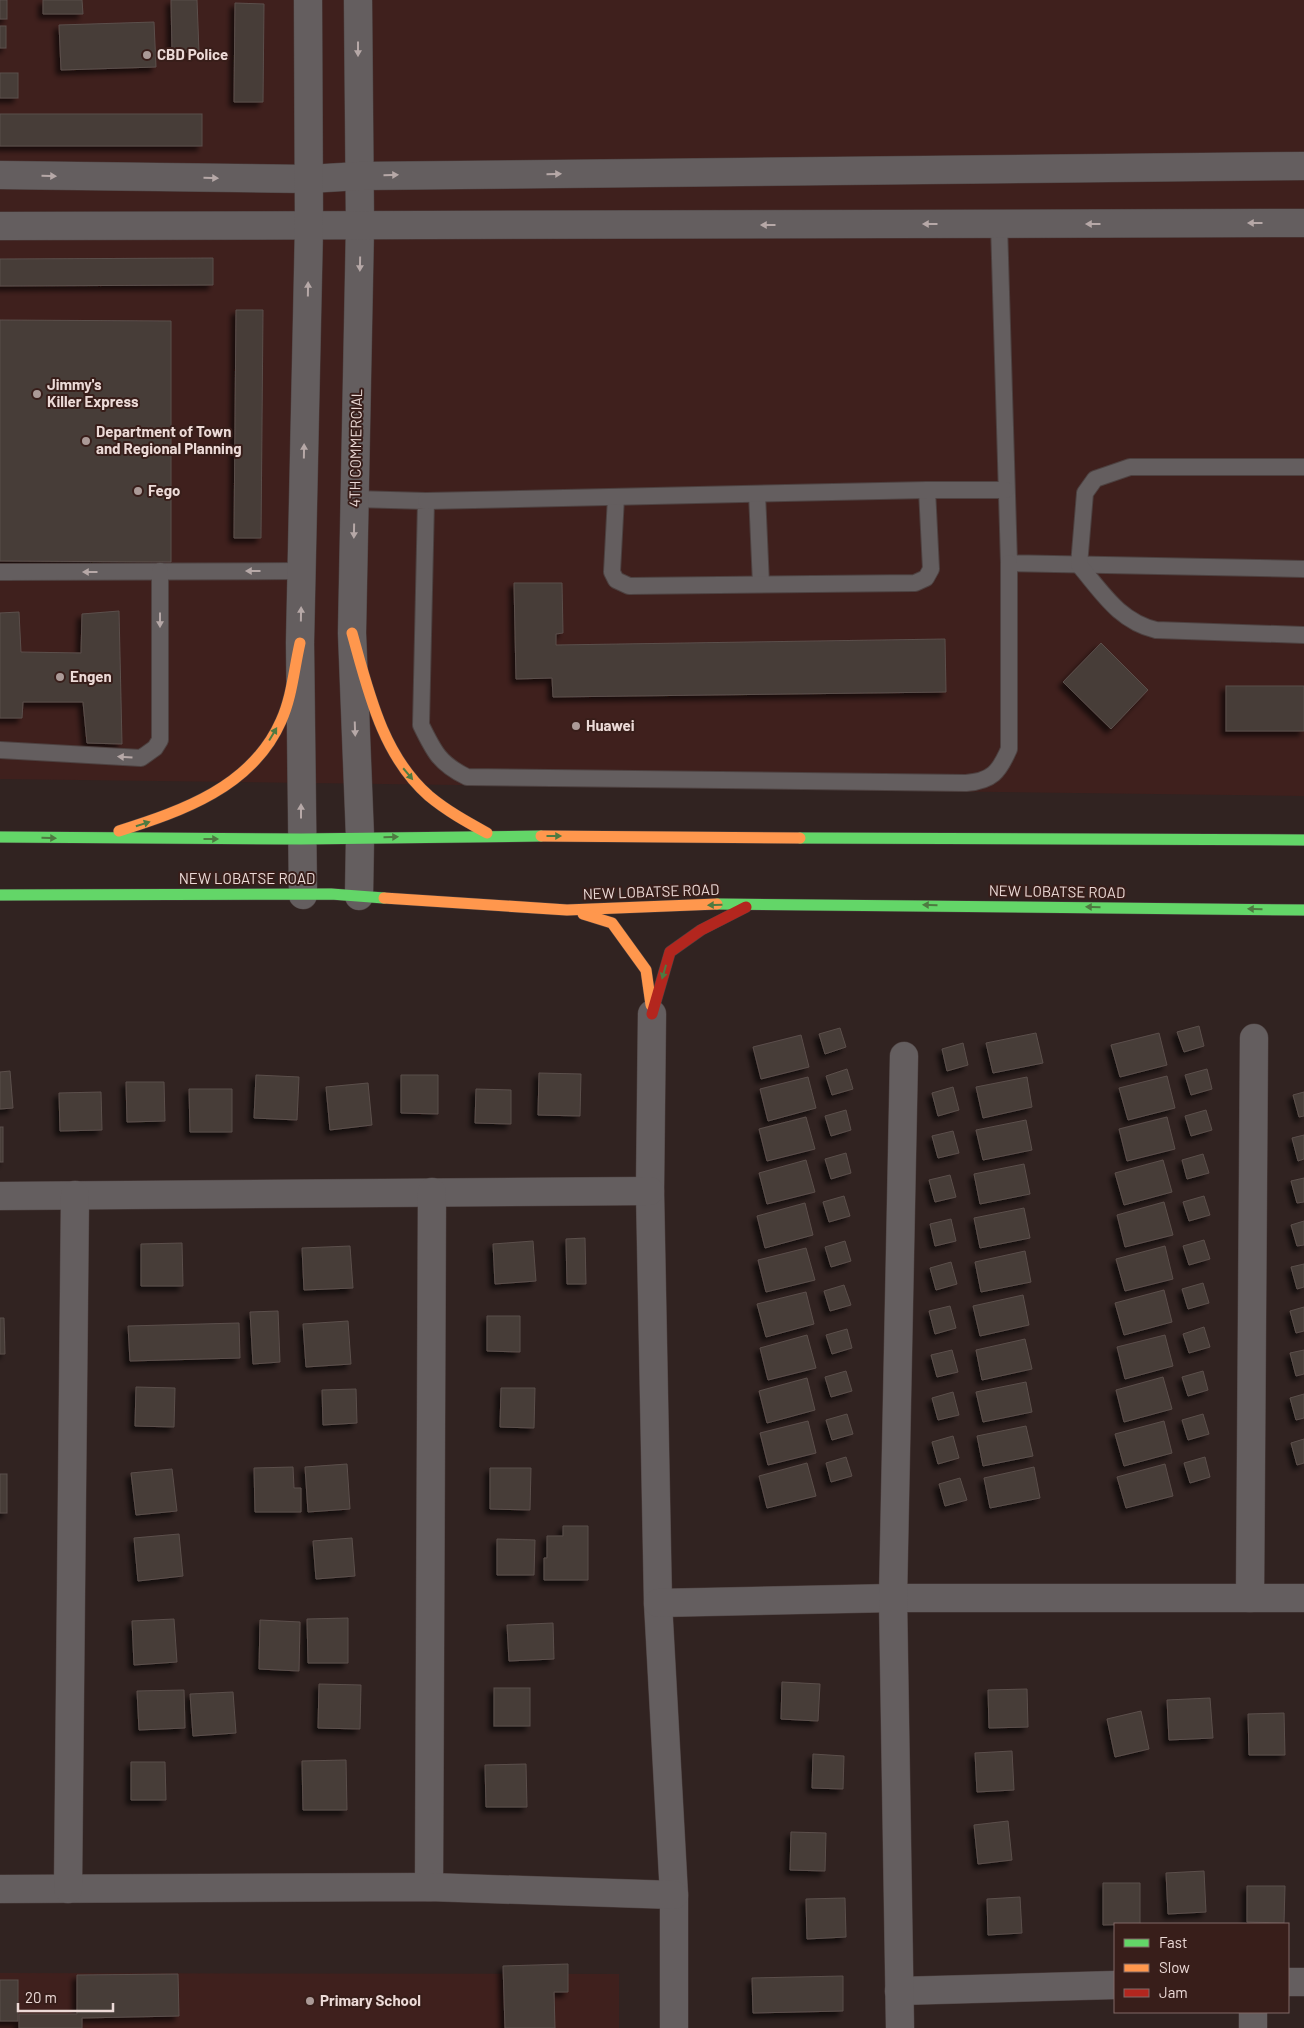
<svg xmlns="http://www.w3.org/2000/svg" width="1304" height="2028" viewBox="0 0 1304 2028" font-family="Barlow,sans-serif">
  <style>
    .built { fill: #3f201d }
    .building { fill: #473c38; stroke: #5b4f4b; filter: url(#shadow) }
    .lines { fill: none; stroke-linecap: round; stroke-linejoin: round }
    .lane-casing { stroke: #4d4140; stroke-width: 18 }
    .street-casing { stroke: #4d4140; stroke-width: 29 }
    .fast-casing { stroke: #4d4140; stroke-width: 12 }
    .slow-casing { stroke: #4d4140; stroke-width: 12 }
    .jam-casing { stroke: #4d4140; stroke-width: 12 }
    .lane { stroke: #645e5f; stroke-width: 16 }
    .street { stroke: #645e5f; stroke-width: 28 }
    .fast { stroke: #63d668; stroke-width: 11 }
    .slow { stroke: #ff974d; stroke-width: 11 }
    .jam { stroke: #b3261e; stroke-width: 11 }
    .oneway { fill: #b6a8a7 }
    .oneway2 { fill: #4e7a41 }
    .poi-dot { fill: #ab9a97; stroke: #381e1a; stroke-width: 2 }
    .labels { text-anchor: middle; stroke-width: 4; stroke-linejoin: round; paint-order: stroke }
    .poi-label { font-size: 15px; font-weight: bold; fill: #ecdad7; stroke: #381e1a; text-anchor: start }
    .street-label { font-size: 15px; fill: #ecdad7; stroke: #381e1a }
  </style>
  <defs>
    <filter id="shadow"><feDropShadow dx="-4.5" dy="4.5" stdDeviation="2.5" flood-color="#0009"/></filter>
  </defs>
  <rect width="100%" height="100%" fill="#312321"/>
  <!-- built -->
  <g class="built">
    <polygon points="0,0 1304,0 1304,796 0,779"/>
    <polygon points="0,1973 619,1974 619,2028 0,2028"/>
  </g>
  <!-- building -->
  <g class="building">
    <rect x="0" y="0" width="7" height="19"/>
    <polygon points="43,0 82,0 83,14 43,14"/>
    <polygon points="171,0 197,0 199,52 172,52"/>
    <polygon points="235,3 264,4 263,102 234,102"/>
    <polygon points="154,22 156,67 61,70 59,25"/>
    <rect x="0" y="26" width="6" height="22"/>
    <rect x="0" y="73" width="18" height="25"/>
    <rect x="0" y="114" width="202" height="32"/>
    <polygon points="213,258 213,285 0,286 0,259"/>
    <polygon points="236,310 263,310 261,538 234,538"/>
    <polygon points="0,320 171,321 171,562 0,561"/>
    <polygon points="514,583 562,583 563,633 556,634 556,645 945,639 946,692 553,697 552,678 516,679"/>
    <polygon points="119,611 122,744 87,743 83,702 23,702 22,718 0,718 0,613 19,612 21,652 81,653 82,614"/>
    <polygon points="1101,643 1148,690 1111,729 1063,682"/>
    <rect x="1226" y="686" width="78" height="45"/>
    <polygon points="1199,1026 1204,1046 1184,1052 1177,1032"/>
    <polygon points="840,1028 846,1047 825,1054 819,1034"/>
    <polygon points="1036,1033 1043,1063 993,1073 986,1043"/>
    <polygon points="1159,1033 1167,1065 1120,1077 1111,1045"/>
    <polygon points="801,1035 809,1067 761,1079 753,1047"/>
    <polygon points="963,1043 968,1065 947,1071 942,1049"/>
    <polygon points="847,1069 853,1089 832,1095 826,1076"/>
    <polygon points="1207,1069 1212,1089 1191,1095 1185,1075"/>
    <polygon points="10,1071 13,1108 0,1109 0,1072"/>
    <polygon points="539,1073 581,1074 580,1116 538,1115"/>
    <polygon points="256,1075 299,1077 297,1120 254,1118"/>
    <polygon points="401,1075 438,1075 438,1114 401,1113"/>
    <polygon points="1167,1076 1175,1108 1128,1120 1119,1088"/>
    <polygon points="808,1077 816,1108 768,1121 760,1089"/>
    <polygon points="1027,1077 1032,1107 983,1118 976,1087"/>
    <polygon points="126,1082 164,1082 165,1121 127,1122"/>
    <polygon points="368,1083 372,1125 330,1130 326,1087"/>
    <polygon points="953,1087 959,1110 938,1116 932,1093"/>
    <polygon points="189,1089 232,1089 232,1132 190,1132"/>
    <polygon points="476,1089 511,1090 511,1124 475,1123"/>
    <polygon points="101,1092 102,1130 60,1131 59,1093"/>
    <polygon points="1304,1092 1304,1116 1299,1117 1293,1095"/>
    <polygon points="846,1110 851,1130 831,1136 825,1116"/>
    <polygon points="1206,1110 1212,1130 1191,1136 1185,1116"/>
    <polygon points="806,1117 815,1149 767,1161 759,1129"/>
    <polygon points="1167,1117 1175,1149 1127,1161 1119,1129"/>
    <polygon points="1026,1120 1032,1150 983,1160 976,1130"/>
    <rect x="0" y="1127" width="3" height="35"/>
    <polygon points="953,1131 959,1153 938,1158 932,1136"/>
    <polygon points="1304,1135 1304,1159 1298,1161 1292,1138"/>
    <polygon points="846,1153 851,1173 831,1179 825,1159"/>
    <polygon points="1203,1154 1209,1173 1187,1179 1182,1160"/>
    <polygon points="806,1160 815,1192 767,1204 759,1173"/>
    <polygon points="1163,1160 1172,1192 1124,1205 1115,1173"/>
    <polygon points="1024,1164 1030,1194 980,1204 974,1174"/>
    <polygon points="950,1175 956,1197 935,1202 929,1180"/>
    <polygon points="1304,1178 1304,1202 1297,1203 1291,1181"/>
    <polygon points="844,1196 850,1216 829,1222 823,1202"/>
    <polygon points="1204,1196 1210,1215 1189,1221 1183,1202"/>
    <polygon points="1164,1202 1173,1235 1125,1247 1117,1215"/>
    <polygon points="805,1203 813,1235 765,1248 757,1216"/>
    <polygon points="1024,1208 1030,1238 980,1248 974,1218"/>
    <polygon points="951,1219 956,1241 935,1246 930,1224"/>
    <polygon points="1304,1221 1304,1245 1297,1246 1291,1225"/>
    <polygon points="585,1238 586,1284 567,1284 566,1239"/>
    <polygon points="1204,1240 1210,1259 1189,1265 1183,1246"/>
    <polygon points="533,1241 536,1281 495,1284 493,1244"/>
    <polygon points="845,1241 851,1261 831,1267 825,1247"/>
    <polygon points="182,1243 183,1286 141,1286 141,1244"/>
    <polygon points="350,1246 353,1288 304,1290 302,1248"/>
    <polygon points="1165,1246 1173,1279 1125,1291 1116,1259"/>
    <polygon points="806,1248 815,1280 766,1292 758,1260"/>
    <polygon points="1025,1251 1031,1282 981,1292 975,1262"/>
    <polygon points="951,1262 957,1284 936,1290 930,1268"/>
    <polygon points="1304,1264 1304,1287 1297,1289 1291,1267"/>
    <polygon points="1203,1283 1209,1303 1188,1309 1182,1289"/>
    <polygon points="844,1285 851,1305 830,1311 824,1291"/>
    <polygon points="1164,1290 1172,1322 1124,1335 1115,1303"/>
    <polygon points="806,1292 814,1324 766,1337 757,1304"/>
    <polygon points="1023,1295 1029,1325 980,1336 973,1306"/>
    <polygon points="950,1306 956,1328 935,1334 929,1311"/>
    <polygon points="1304,1307 1304,1331 1296,1333 1290,1311"/>
    <polygon points="278,1311 280,1362 253,1364 250,1312"/>
    <polygon points="487,1316 520,1316 520,1352 487,1351"/>
    <polygon points="0,1318 4,1318 5,1354 0,1354"/>
    <polygon points="348,1321 351,1364 306,1367 303,1324"/>
    <polygon points="239,1323 240,1358 130,1361 128,1326"/>
    <polygon points="1204,1327 1210,1347 1189,1353 1183,1334"/>
    <polygon points="847,1329 852,1348 832,1354 826,1335"/>
    <polygon points="807,1335 816,1368 768,1380 760,1348"/>
    <polygon points="1165,1335 1173,1366 1125,1379 1117,1347"/>
    <polygon points="1025,1339 1032,1369 982,1380 976,1350"/>
    <polygon points="952,1350 958,1372 937,1377 931,1355"/>
    <polygon points="1304,1350 1304,1374 1296,1376 1290,1353"/>
    <polygon points="846,1371 852,1391 831,1397 825,1377"/>
    <polygon points="1203,1371 1208,1390 1188,1396 1182,1377"/>
    <polygon points="1163,1377 1172,1409 1124,1422 1116,1390"/>
    <polygon points="807,1378 815,1410 767,1423 759,1391"/>
    <polygon points="1026,1382 1032,1412 983,1422 976,1392"/>
    <polygon points="136,1387 175,1388 174,1427 135,1426"/>
    <polygon points="501,1388 535,1388 534,1428 500,1427"/>
    <polygon points="356,1389 357,1423 323,1425 322,1390"/>
    <polygon points="953,1392 959,1415 938,1420 932,1398"/>
    <polygon points="1304,1394 1304,1418 1296,1420 1290,1398"/>
    <polygon points="847,1414 853,1434 832,1440 826,1420"/>
    <polygon points="1203,1414 1209,1434 1188,1440 1182,1420"/>
    <polygon points="808,1421 816,1453 768,1465 760,1433"/>
    <polygon points="1164,1421 1172,1453 1124,1466 1115,1434"/>
    <polygon points="1026,1426 1033,1456 983,1466 977,1436"/>
    <polygon points="953,1436 959,1458 938,1464 932,1442"/>
    <polygon points="1304,1439 1304,1463 1297,1465 1291,1443"/>
    <polygon points="846,1457 852,1476 831,1482 826,1463"/>
    <polygon points="1205,1457 1210,1477 1190,1483 1184,1463"/>
    <polygon points="807,1463 816,1496 767,1508 759,1476"/>
    <polygon points="347,1464 350,1509 308,1512 305,1467"/>
    <polygon points="1165,1464 1173,1496 1126,1508 1117,1477"/>
    <polygon points="293,1467 294,1488 301,1488 301,1512 255,1512 254,1468"/>
    <polygon points="1034,1467 1040,1498 990,1508 984,1478"/>
    <polygon points="490,1468 531,1468 530,1510 490,1509"/>
    <polygon points="172,1469 177,1511 136,1515 131,1473"/>
    <rect x="0" y="1474" width="7" height="39"/>
    <polygon points="960,1478 967,1500 945,1506 939,1484"/>
    <polygon points="563,1526 588,1526 588,1580 544,1580 544,1558 547,1558 547,1536 563,1536"/>
    <polygon points="179,1534 183,1576 138,1581 134,1538"/>
    <polygon points="352,1538 355,1576 316,1579 313,1541"/>
    <polygon points="497,1539 535,1540 534,1575 497,1575"/>
    <polygon points="348,1618 348,1663 308,1663 307,1619"/>
    <polygon points="174,1619 177,1662 134,1665 132,1621"/>
    <polygon points="260,1620 300,1622 299,1671 259,1669"/>
    <polygon points="553,1623 554,1659 509,1661 507,1625"/>
    <polygon points="782,1682 820,1684 818,1721 781,1719"/>
    <polygon points="319,1684 361,1685 360,1729 318,1728"/>
    <rect x="494" y="1688" width="36" height="38"/>
    <polygon points="1027,1689 1028,1727 989,1728 988,1690"/>
    <polygon points="184,1690 185,1728 139,1730 137,1691"/>
    <polygon points="233,1692 236,1733 193,1736 190,1694"/>
    <polygon points="1210,1698 1213,1738 1169,1740 1167,1700"/>
    <polygon points="1141,1711 1149,1749 1115,1757 1107,1719"/>
    <polygon points="1284,1713 1285,1755 1249,1755 1248,1714"/>
    <polygon points="1012,1751 1014,1790 977,1792 975,1753"/>
    <polygon points="813,1754 844,1756 843,1789 812,1788"/>
    <polygon points="346,1760 347,1810 303,1810 302,1761"/>
    <polygon points="131,1762 165,1762 166,1800 131,1800"/>
    <polygon points="526,1764 527,1807 486,1807 485,1765"/>
    <polygon points="1008,1821 1012,1860 978,1864 974,1825"/>
    <polygon points="791,1832 826,1833 825,1871 790,1870"/>
    <polygon points="1204,1871 1206,1912 1168,1914 1166,1873"/>
    <polygon points="1103,1883 1140,1883 1140,1924 1103,1925"/>
    <polygon points="1247,1886 1285,1886 1284,1923 1247,1922"/>
    <polygon points="1020,1897 1022,1933 988,1935 987,1899"/>
    <polygon points="845,1898 846,1937 807,1939 806,1899"/>
    <polygon points="568,1964 568,1992 554,1992 555,2028 505,2028 503,1966"/>
    <polygon points="178,1974 179,2016 82,2018 82,2028 19,2028 19,2014 77,2014 77,1975"/>
    <polygon points="843,1976 843,2011 753,2013 752,1978"/>
    <rect x="0" y="1980" width="18" height="41"/>
  </g>
  <g class="lines">
    <defs>
      <g id="lane">
        <polyline points="999,224 1009,563 1304,569"/>
        <path d="M1304 467H1130L1095 479 1085 493 1079 565C1102 592 1119 621 1156 630L1304 635"/>
        <polyline points="757,494 761,584"/>
        <polyline points="616,497 612,572 616,580 629,586 915,583 926,578 931,569 927,490"/>
        <path d="M355 499 426 501 421 725C434 752 440 764 467 777L966 783C992 781 999 772 1009 749V563"/>
        <polyline points="426,501 927,490 1006,490"/>
        <polyline points="0,572 302,571"/>
        <polyline points="0,750 141,758 155,748 160,740 160,571"/>
      </g>
      <g id="street">
        <polyline points="358,0 360,226 352,633 360,837 359,896"/>
        <polyline points="0,175 309,179 359,176 1304,166"/>
        <polyline points="0,226 1304,223"/>
        <polyline points="303,895 300,643 309,227 308,0"/>
        <polyline points="652,1014 650,1191 658,1603 674,1895 674,2028"/>
        <polyline points="0,1196 650,1191"/>
        <polyline points="1250,1598 1254,1038"/>
        <polyline points="658,1603 893,1598 1304,1598"/>
        <polyline points="429,1887 432,1192"/>
        <polyline points="0,1889 429,1887 674,1895"/>
        <polyline points="68,1889 75,1195"/>
        <polyline points="1288,1982 1304,1982"/>
        <polyline points="899,1991 1115,1985"/>
        <polyline points="900,2028 893,1598 904,1056"/>
        <polyline points="1253,2028 1253,2012"/>
      </g>
      <g id="fast">
        <polyline points="0,837 301,839 541,836"/>
        <polyline points="800,838 1304,840"/>
        <polyline points="0,895 331,894 384,898"/>
        <polyline points="717,904 1304,910"/>
      </g>
      <g id="slow">
        <path d="M352 633C368 690 382 755 429 796 447 811 467 822 487 833"/>
        <path d="M119 831C182 811 252 787 281 721 292 697 294 669 300 643"/>
        <polyline points="541,836 800,838"/>
        <polyline points="384,898 567,910 717,904"/>
        <polyline points="583,914 612,923 646,970 651,1005"/>
      </g>
      <polyline id="jam" points="652,1014 670,952 701,930 746,907"/>
    </defs>
    <!-- lane casing -->
    <use href="#lane" class="lane-casing"/>
    <!-- street casing -->
    <use href="#street" class="street-casing"/>
    <!-- fast casing -->
    <use href="#fast" class="fast-casing"/>
    <!-- slow casing -->
    <use href="#slow" class="slow-casing"/>
    <!-- jam casing -->
    <use href="#jam" class="jam-casing"/>
    <!-- lane -->
    <use href="#lane" class="lane"/>
    <!-- street -->
    <use href="#street" class="street"/>
    <!-- fast -->
    <use href="#fast" class="fast"/>
    <!-- slow -->
    <use href="#slow" class="slow"/>
    <!-- jam -->
    <use href="#jam" class="jam"/>
  </g>
  <!-- one-way arrows -->
  <defs><path id="oneway-solid" d="M-6-.8H1V-3.2L6.5 0L1 3.2V.8H-6Z" transform="scale(1.25)"/></defs>
  <g class="oneway">
    <use href="#oneway-solid" transform="translate(358 49) rotate(90)"/>
    <use href="#oneway-solid" transform="translate(554 174) rotate(-1)"/>
    <use href="#oneway-solid" transform="translate(391 175) rotate(-1)"/>
    <use href="#oneway-solid" transform="translate(49 176) rotate(1)"/>
    <use href="#oneway-solid" transform="translate(211 178) rotate(1)"/>
    <use href="#oneway-solid" transform="translate(1255 223) rotate(180)"/>
    <use href="#oneway-solid" transform="translate(930 224) rotate(180)"/>
    <use href="#oneway-solid" transform="translate(1093 224) rotate(180)"/>
    <use href="#oneway-solid" transform="translate(768 225) rotate(180)"/>
    <use href="#oneway-solid" transform="translate(360 264) rotate(91)"/>
    <use href="#oneway-solid" transform="translate(308 289) rotate(-89)"/>
    <use href="#oneway-solid" transform="translate(304 451) rotate(-89)"/>
    <use href="#oneway-solid" transform="translate(354 531) rotate(91)"/>
    <use href="#oneway-solid" transform="translate(253 571) rotate(180)"/>
    <use href="#oneway-solid" transform="translate(90 572) rotate(180)"/>
    <use href="#oneway-solid" transform="translate(301 614) rotate(-89)"/>
    <use href="#oneway-solid" transform="translate(160 620) rotate(90)"/>
    <use href="#oneway-solid" transform="translate(355 729) rotate(88)"/>
    <use href="#oneway-solid" transform="translate(125 757) rotate(-177)"/>
    <use href="#oneway-solid" transform="translate(301 811) rotate(-90)"/>
  </g>
  <g class="oneway2">
    <use href="#oneway-solid" transform="translate(273 734) rotate(-59)"/>
    <use href="#oneway-solid" transform="translate(408 774) rotate(50)"/>
    <use href="#oneway-solid" transform="translate(143 824) rotate(-18)"/>
    <use href="#oneway-solid" transform="translate(554 836)"/>
    <use href="#oneway-solid" transform="translate(391 837) rotate(-1)"/>
    <use href="#oneway-solid" transform="translate(49 838) rotate(1)"/>
    <use href="#oneway-solid" transform="translate(211 839)"/>
    <use href="#oneway-solid" transform="translate(715 905) rotate(178)"/>
    <use href="#oneway-solid" transform="translate(930 905) rotate(-179)"/>
    <use href="#oneway-solid" transform="translate(1093 907) rotate(-179)"/>
    <use href="#oneway-solid" transform="translate(1255 909) rotate(-179)"/>
    <use href="#oneway-solid" transform="translate(664 972) rotate(106)"/>
  </g>
  <!-- markers -->
  <g class="poi-dot">
    <circle cx="147" cy="55" r="5"/>
    <circle cx="37" cy="394" r="5"/>
    <circle cx="86" cy="441" r="5"/>
    <circle cx="138" cy="491" r="5"/>
    <circle cx="60" cy="677" r="5"/>
    <circle cx="576" cy="726" r="5"/>
    <circle cx="310" cy="2001" r="5"/>
  </g>
  <g class="labels">
    <!-- poi labels -->
    <g class="poi-label">
      <text x="157" y="60">CBD Police</text>
      <text x="47" y="390">Jimmy's<tspan x="47" dy="17">Killer Express</tspan></text>
      <text x="96" y="437">Department of Town<tspan x="96" dy="17">and Regional Planning</tspan></text>
      <text x="148" y="496">Fego</text>
      <text x="70" y="682">Engen</text>
      <text x="586" y="731">Huawei</text>
      <text x="320" y="2006">Primary School</text>
    </g>
    <!-- street labels -->
    <g class="street-label">
      <text transform="translate(356 448) rotate(-89)" y="5">4TH COMMERCIAL</text>
      <text x="247" y="884">NEW LOBATSE ROAD</text>
      <text transform="translate(651 892) rotate(-2)" y="5">NEW LOBATSE ROAD</text>
      <text transform="translate(1057 892) rotate(1)" y="5">NEW LOBATSE ROAD</text>
    </g>
  </g>
  <!-- legend -->
  <rect x="1114" y="1923" width="175" height="90" fill="#381e1a" stroke="#806966"/>
  <rect x="1124" y="1939" width="25" height="8" fill="#63d668" stroke="#806966"/>
  <text x="1159" y="1948" font-size="15" fill="#ecdad7">Fast</text>
  <rect x="1124" y="1964" width="25" height="8" fill="#ff974d" stroke="#806966"/>
  <text x="1159" y="1973" font-size="15" fill="#ecdad7">Slow</text>
  <rect x="1124" y="1989" width="25" height="8" fill="#b3261e" stroke="#806966"/>
  <text x="1159" y="1998" font-size="15" fill="#ecdad7">Jam</text>
  <!-- scale -->
  <path d="M18 2003v8h95v-8" fill="none" stroke="#ecdad7" stroke-width="2.5"/>
  <text x="25" y="2003" font-size="15" fill="#ecdad7" stroke="#381e1a" stroke-width="4" paint-order="stroke">20 m</text>
</svg>
